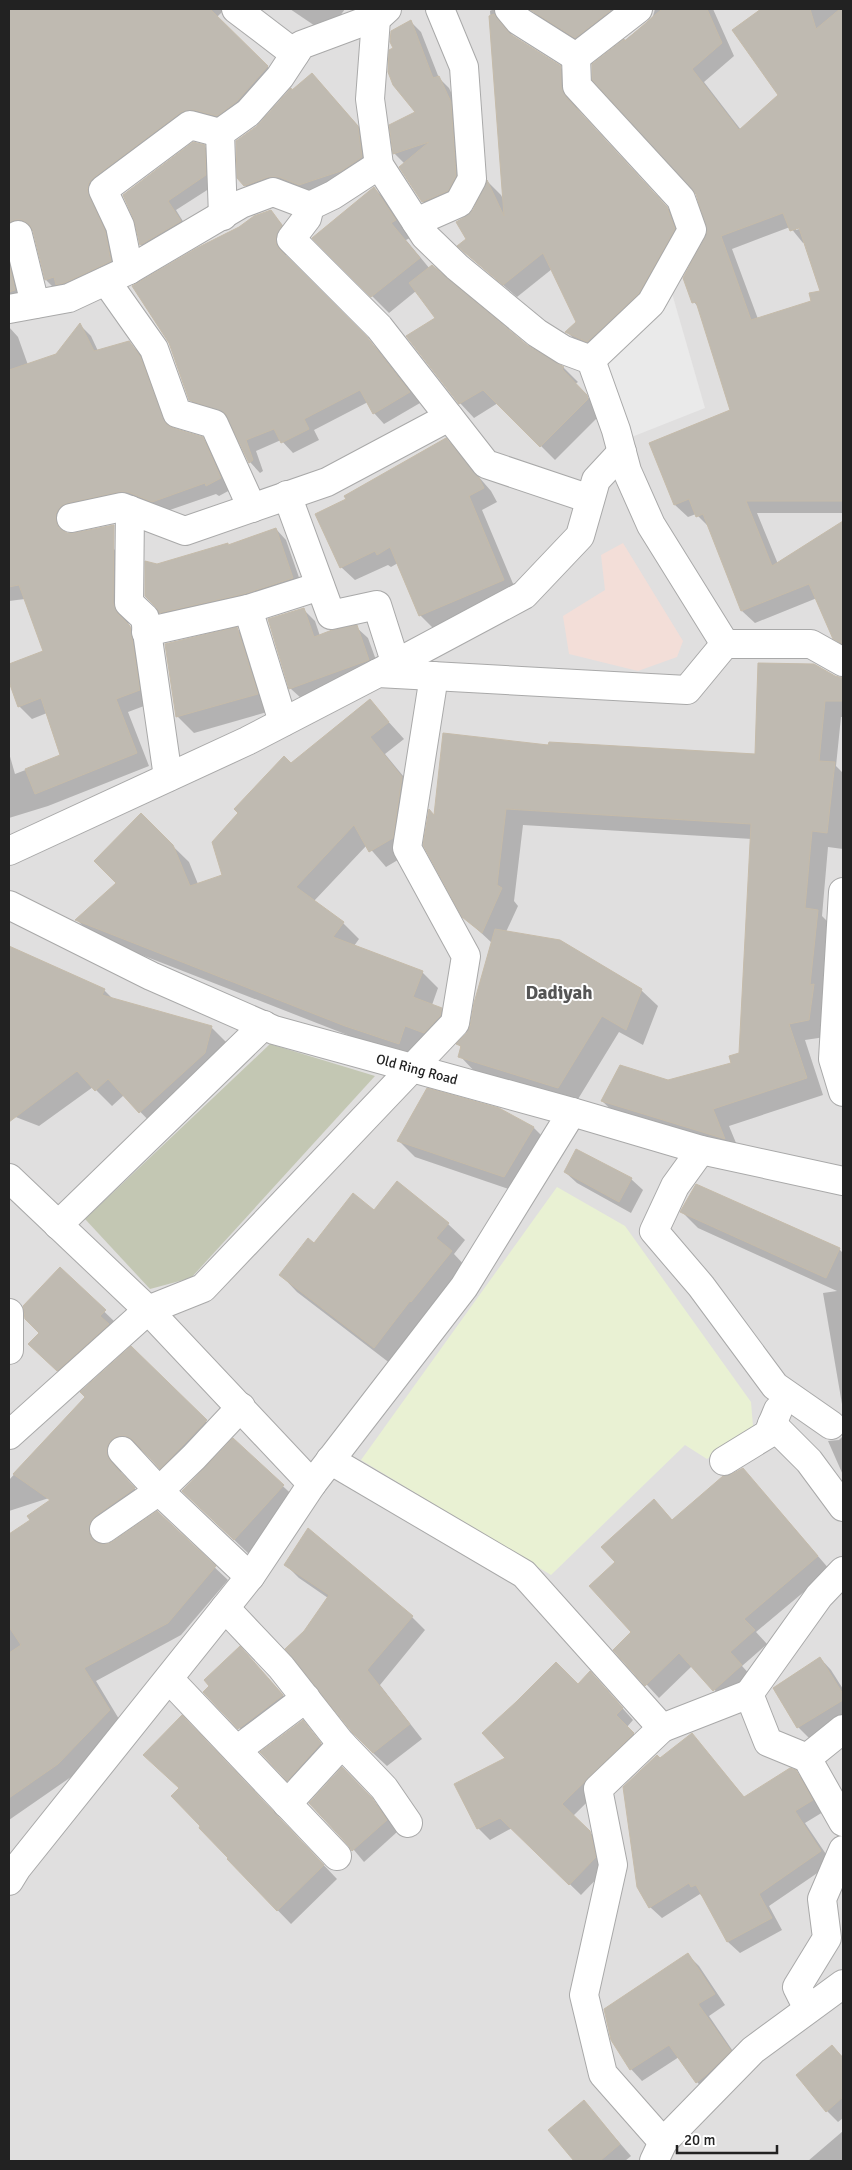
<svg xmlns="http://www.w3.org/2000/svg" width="852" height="2170" viewBox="0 0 852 2170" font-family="Signika,sans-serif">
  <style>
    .residential { fill: #e0dfdf }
    .commercial { fill: #f3ded8 }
    .construction { fill: #c3c7b3 }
    .farmland { fill: #e9f1d3 }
    .parking { fill: #eaeaea }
    .shadow { fill: #0003; fill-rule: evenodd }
    .building { fill: #bfbab1; stroke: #c5bbaa; fill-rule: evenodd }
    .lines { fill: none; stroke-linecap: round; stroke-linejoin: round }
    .minor-casing { stroke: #a9a9a9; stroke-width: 30 }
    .minor { stroke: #fff; stroke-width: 28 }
    .labels { text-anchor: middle; stroke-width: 4; stroke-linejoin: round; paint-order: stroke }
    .street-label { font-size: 14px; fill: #222; stroke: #fff }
    .district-label { font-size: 19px; font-weight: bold; fill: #555; stroke: #fff }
  </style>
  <rect width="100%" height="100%" fill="#f2f1e8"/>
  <!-- residential -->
  <rect class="residential" x="9" y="9" width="834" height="2152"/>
  <!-- commercial -->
  <polygon class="commercial" points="623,543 683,641 677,657 638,671 569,654 563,616 605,590 601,555"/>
  <!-- construction -->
  <polygon class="construction" points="270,1044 375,1076 191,1278 150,1289 85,1219"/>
  <!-- farmland -->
  <polygon class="farmland" points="557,1187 625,1226 751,1402 753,1426 707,1459 685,1445 551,1575 361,1460"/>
  <!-- parking -->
  <polygon class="parking" points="667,276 705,408 619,442 591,360"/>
  <!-- shadow -->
  <g class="shadow">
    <polygon points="9,9 121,9 171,31 146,9 225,9 217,17 279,78 249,112 206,120 100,194 122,272 57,291 46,280 34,231 25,231 26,301 9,308 9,63 25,41 9,26"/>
    <polygon points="290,9 345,9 327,34"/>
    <polygon points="494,9 507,22 512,36 560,67 574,81 574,101 579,112 681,222 688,243 601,355 580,345 567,332 578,322 552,269 517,297 473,259 468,239 474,211 488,182 501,195 505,203 490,11"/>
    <polygon points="531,9 641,9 588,50 543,21"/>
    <path d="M655 9H713L734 56 704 82 741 130 780 95 734 30 763 9H843V513H757L778 564 843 522V647L834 638 817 598 755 623 742 611 710 528 696 514 688 517 675 505 651 443 732 410 699 308 694 302 709 231 697 193 593 65 648 22 653 16ZM790 227 803 243 805 242 821 292 813 302 758 319 732 249ZM806 227 796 230V228Z"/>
    <polygon points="410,21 421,32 439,78 449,88 461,114 466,187 434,212 423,202 405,164 394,153 417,113 395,49"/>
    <polygon points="312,74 374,144 357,188 262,202 245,185 292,91"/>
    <polygon points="204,146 214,156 215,185 176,210 189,231 150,254 141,245 135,219"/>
    <polygon points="374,188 391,205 412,237 406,240 430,269 526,346 564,368 578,382 575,384 601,411 602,413 555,460 498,403 474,418 460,403 408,336 437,318 416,291 389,313 314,238"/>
    <polygon points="270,211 292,236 286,248 286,256 290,262 378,350 420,403 384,424 374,413 368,402 314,430 319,440 293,453 281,440 256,451 263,471 260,473 250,462 230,420 201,410 190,400"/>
    <polygon points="80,325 91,336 98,351 129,342 140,354 151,369 174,430 202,438 214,450 232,489 219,496 216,494 164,512 67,527 9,525 9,327 18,337 28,365 57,355"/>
    <polygon points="446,439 491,491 497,502 482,510 517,593 434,629 420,615 398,563 391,567 388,565 355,580 341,567 348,499"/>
    <polygon points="276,529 286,540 303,589 171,623 160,612 157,607 157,565 227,544 229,546"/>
    <polygon points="114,549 126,562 126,617 130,627 143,640 152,703 128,712 149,766 48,806 9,818 9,753 15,774 62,756 47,713 32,719 19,706 9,678 9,665 45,652 25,599 9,601 9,562"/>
    <polygon points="303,609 315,621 320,636 356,627 368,638 380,671 302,699 290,688"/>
    <polygon points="237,629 254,645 274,710 194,733 177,716"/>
    <polygon points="814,665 843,681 843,717 841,717 836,766 843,773 843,849 828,847 822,916 834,928 825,1037 805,1040 823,1095 729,1126 741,1155 619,1117 602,1101 732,1064 740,1054 752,839 523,825 514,901 518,906 506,932 641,990 658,1006 643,1045 619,1032 575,1104 476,1073 460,1056 462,1048 458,1044 467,1034 471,1026 492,943 463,916 435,817 550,747 756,756"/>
    <polygon points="369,700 404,739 385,754 418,794 408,854 386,867 367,845 314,901 343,923 359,939 354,946 422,972 438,988 432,1005 441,1009 457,1025 415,1059 363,1041 93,936 77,920 117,884 141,815 189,862 198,884 223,876 291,765"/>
    <polygon points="9,947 104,990 114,1000 211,1027 227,1043 156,1128 124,1095 112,1106 93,1087 39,1126 13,1116 9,1112"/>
    <polygon points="499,1109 534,1128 550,1144 520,1193 415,1157 399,1141"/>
    <polygon points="565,1172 631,1179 643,1190 631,1213 577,1183"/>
    <polygon points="397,1183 448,1224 465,1240 454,1254 468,1269 391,1364 297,1292 281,1275 314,1244 375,1212"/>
    <polygon points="696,1185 839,1249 843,1253 843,1410 823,1293 837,1291 698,1228 682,1212"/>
    <polygon points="60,1269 116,1323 69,1381 41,1355 40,1333"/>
    <polygon points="131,1348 221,1436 175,1482 142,1450 134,1450 121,1461 122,1472 120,1473 147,1502 102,1536 102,1545 113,1543 157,1513 228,1580 181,1635 96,1681 122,1724 71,1777 9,1820 9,1536 86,1486 9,1511 9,1480"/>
    <polygon points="843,1436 843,1475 828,1441 839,1440"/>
    <polygon points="233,1440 300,1502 251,1556 200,1507"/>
    <polygon points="743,1469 830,1570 756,1632 767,1644 742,1666 754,1679 727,1703 692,1666 659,1698 615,1650 633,1632 617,1562 654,1500 673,1521"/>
    <polygon points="285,1564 412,1617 425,1630 380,1685 422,1739 387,1766 373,1753 328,1598 299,1578"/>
    <polygon points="820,1658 831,1670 843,1689 843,1718 810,1739 798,1727 774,1688"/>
    <polygon points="251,1660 294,1707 251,1740 205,1692"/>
    <polygon points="602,1685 633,1720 627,1727 645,1745 573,1816 601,1843 606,1869 581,1895 512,1828 490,1840 478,1828 507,1758"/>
    <polygon points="303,1722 332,1756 299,1791 262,1752"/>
    <polygon points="195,1730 337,1879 291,1924 228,1859 230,1858 202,1826 180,1789"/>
    <polygon points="692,1735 745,1798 795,1771 807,1783 823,1812 805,1823 832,1863 769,1906 782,1930 740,1953 728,1942 704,1898 700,1894 662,1918 650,1907 660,1759"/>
    <polygon points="354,1780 383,1811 397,1832 364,1862 349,1844"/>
    <polygon points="688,1955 699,1966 725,2005 709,2016 741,2063 708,2093 697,2082 679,2057 642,2081 631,2069"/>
    <polygon points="832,2047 843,2057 843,2118 838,2122 827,2111"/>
    <polygon points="584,2102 631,2156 625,2161 576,2161 550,2130"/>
    <polygon points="843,2131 843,2161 808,2161"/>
  </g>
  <!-- building -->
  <g class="building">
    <polygon points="9,9 210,9 268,66 237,101 217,116 194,110 181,112 93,178 89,183 87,190 105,231 111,261 64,283 56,285 54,277 45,280 33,231 30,225 22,220 15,220 9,223"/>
    <polygon points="529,9 608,9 610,11 575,38"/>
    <path d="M662 9H707L722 43 692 69 739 130 778 95 732 30 761 9H810L816 29 840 9H843V501H746L772 566 843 521V644L833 639 809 584 741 611 703 514 696 517 689 499 674 505 649 443 730 410 696 302 692 303 683 278 707 232 696 194 592 80V64L624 39 625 41ZM783 213 790 231 799 228 820 291 809 293 811 301 751 320 721 236Z"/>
    <polygon points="494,14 510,34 561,66 561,87 566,97 667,207 675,229 639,293 587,342 565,332 576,322 543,253 503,285 457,246 466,239 456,222 465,217 473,210 487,180 504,216 489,16"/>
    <polygon points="411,20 433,78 439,76 451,102 456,176 448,191 422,202 399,167 429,142 393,154 389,125 415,112 393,85 388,72 389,50 393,48 390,42 391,31"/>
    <polygon points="312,73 358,126 362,157 341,171 299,185 279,177 268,177 244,186 237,178 236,141 257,126 291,88 292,90"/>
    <polygon points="193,142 205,145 206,175 168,201 181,221 140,245 134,220 123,195"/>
    <polygon points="374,187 396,220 391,223 420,258 371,297 312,238"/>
    <polygon points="271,210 282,225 276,237 276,244 280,250 367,337 410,392 373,414 360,390 304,419 309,429 281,443 274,429 246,440 253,460 249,463 225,413 189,400 169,343 132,286 197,248 239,227 254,216"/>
    <polygon points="9,263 15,290 9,292"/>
    <polygon points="432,265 527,345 564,367 562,369 587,395 588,399 540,447 483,390 459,404 406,336 435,318 409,283"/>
    <polygon points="80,323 94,351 129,341 140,356 166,424 173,428 203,437 221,478 206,486 205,483 152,502 128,492 119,492 68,503 61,506 56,513 56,521 59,528 67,533 74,533 114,525 113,603 118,614 130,626 140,690 116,699 137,753 35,794 25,769 60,755 41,698 18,707 9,682 9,664 43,651 19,585 9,587 9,370 56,354"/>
    <polygon points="446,438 478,476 484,488 469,496 504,580 419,616 390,547 377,555 375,551 340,568 315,514 346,499 344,496"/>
    <polygon points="276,528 293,578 244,594 159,613 156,607 145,596 145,561 157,564 228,543 228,545"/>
    <polygon points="304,608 314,637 332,630 357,625 369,660 289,689 268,619"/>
    <polygon points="237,627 258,694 176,717 165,644"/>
    <polygon points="758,663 814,664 835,676 843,678 843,701 825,701 819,761 835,762 827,833 812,831 805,908 818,910 810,985 814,984 809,1020 789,1024 807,1078 713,1109 725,1139 601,1101 620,1065 668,1080 731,1063 729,1056 739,1053 751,824 506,809 497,885 502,888 482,933 462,917 423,845 429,809 434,815 443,733 548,745 549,742 755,754"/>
    <polygon points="370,699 389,722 370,737 402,777 393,838 369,852 354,825 296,887 344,922 333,937 423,971 413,997 442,1008 440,1016 424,1033 405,1026 399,1044 345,1026 75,920 116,883 94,861 141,813 173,845 190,886 222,875 212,842 238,813 234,809 284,756 291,763"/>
    <polygon points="495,929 560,940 642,989 626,1030 602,1016 558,1088 458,1057 461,1046 456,1044 466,1034 470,1026 474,1003"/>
    <polygon points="9,946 105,989 102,995 212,1026 205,1053 139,1113 108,1079 95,1091 77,1071 9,1122"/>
    <polygon points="427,1088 499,1108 534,1127 504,1177 397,1141"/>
    <polygon points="576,1149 632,1178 619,1202 564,1172"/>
    <polygon points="397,1181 449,1223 436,1238 452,1251 411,1302 410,1301 374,1348 279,1275 308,1238 314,1243 353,1193 374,1210"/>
    <polygon points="696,1184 840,1248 826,1278 680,1212"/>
    <polygon points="60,1267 106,1310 100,1316 109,1324 57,1371 28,1344 39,1333 25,1319 23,1306"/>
    <polygon points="131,1346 207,1420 160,1469 133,1440 127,1436 118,1436 111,1440 107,1447 107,1455 111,1462 135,1488 95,1516 90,1523 89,1531 91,1537 98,1543 106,1544 112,1542 157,1511 216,1566 168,1623 84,1668 110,1710 58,1764 9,1798 9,1653 21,1645 9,1627 9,1534 30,1520 27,1516 50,1500 13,1474 85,1397 80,1392"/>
    <polygon points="233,1438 284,1485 234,1540 182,1491"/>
    <polygon points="743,1468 818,1556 744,1619 755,1630 730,1652 742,1665 713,1691 679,1653 645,1686 613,1650 631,1632 589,1586 615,1562 601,1547 654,1499 672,1520 723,1476 732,1474"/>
    <polygon points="308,1528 413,1616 367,1670 410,1724 373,1753 352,1732 285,1649 304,1631 329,1595 284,1565"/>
    <polygon points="240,1646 283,1695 238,1729 203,1692 209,1686 204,1680"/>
    <polygon points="820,1657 843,1694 843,1700 797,1728 773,1688"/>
    <polygon points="556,1662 578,1684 590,1671 623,1708 616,1715 634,1733 562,1804 590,1831 596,1857 569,1885 500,1818 477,1829 454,1784 505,1758 482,1733 516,1702"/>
    <polygon points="182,1715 324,1865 277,1911 227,1859 228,1858 199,1828 200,1826 171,1796 179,1788 143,1755"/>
    <polygon points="303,1720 321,1743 287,1781 260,1752"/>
    <polygon points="692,1733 744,1797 790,1768 796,1770 813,1800 795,1811 821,1851 759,1894 772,1918 727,1942 696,1885 691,1887 689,1883 649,1908 637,1887 623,1787 657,1755 660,1758"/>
    <polygon points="342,1767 372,1798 387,1820 352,1851 348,1845 309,1803"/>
    <polygon points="688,1953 715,1994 698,2004 731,2051 706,2075 696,2083 669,2045 630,2070 611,2040 604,2009"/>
    <polygon points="832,2045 843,2058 843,2097 826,2112 796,2075"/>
    <polygon points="584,2100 620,2144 600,2161 574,2161 548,2130"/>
  </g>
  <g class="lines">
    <defs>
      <g id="minor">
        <polyline points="236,9 295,54"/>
        <polyline points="387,9 376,19 370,99 379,165 425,236 457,267 537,333 564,350 591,360 616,430 627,471 651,525 725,644 811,644 843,662"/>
        <polyline points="509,9 519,21 576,57 638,9"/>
        <polyline points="576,57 577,86 681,199 692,230 651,303 591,360"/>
        <polyline points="310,206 307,218 291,239 379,327 486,464 590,499"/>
        <polyline points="223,216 220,133 248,113 280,77 301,45 379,16"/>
        <polyline points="416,222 459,203 472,179 464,67 440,9"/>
        <polyline points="18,235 35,304"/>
        <polyline points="129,270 120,226 103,190 190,125 220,133"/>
        <polyline points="106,281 154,349 177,413 214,424 252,508"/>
        <polyline points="9,309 69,298 129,270 241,204 273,192 310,206 333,195 379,165"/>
        <polyline points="287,495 331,615 377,605 399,674"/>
        <polyline points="130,510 129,603 145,618 168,777"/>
        <polyline points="71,518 122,507 185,531 327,482 449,417"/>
        <polyline points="248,609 283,722"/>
        <polyline points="146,632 248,609 320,586"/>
        <polyline points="378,673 524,595 580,536 596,480 622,452"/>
        <polyline points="9,851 247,741 378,673 687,690 725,644"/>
        <polyline points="843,892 833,1059 843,1092"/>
        <polyline points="9,905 151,976 274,1030 572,1112 701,1150 843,1181"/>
        <polyline points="701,1150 675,1186 654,1231 701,1286 775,1386 831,1425"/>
        <polyline points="9,1178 148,1310 312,1484"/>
        <polyline points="58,1225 264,1025"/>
        <polyline points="9,1313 9,1350"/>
        <polyline points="772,1424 809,1461 843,1507"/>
        <polyline points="9,1435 148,1310 203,1288 455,1023 466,956 407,848 434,676"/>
        <polyline points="122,1451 159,1491 250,1577"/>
        <polyline points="330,1460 524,1574 662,1728 749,1694"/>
        <polyline points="724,1461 768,1434 778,1410"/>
        <polyline points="104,1529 159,1491 194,1457 241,1407"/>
        <polyline points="843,1571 819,1596 749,1694 768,1742 807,1758 843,1822"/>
        <polyline points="225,1608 281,1667 340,1742 384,1788 408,1823"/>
        <polyline points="169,1679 337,1856"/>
        <polyline points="662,1728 598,1789 613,1865 584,1995 603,2074 663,2142"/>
        <polyline points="237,1750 306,1698"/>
        <polyline points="807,1758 843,1729"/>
        <polyline points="287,1804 342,1744"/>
        <polyline points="9,1881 17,1868 252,1574 312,1484 464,1287 572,1112"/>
        <polyline points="808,2009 797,1987 827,1938 822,1899 843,1850"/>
        <polyline points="654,2161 663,2142 753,2050 843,1984"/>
      </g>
    </defs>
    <!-- minor casing -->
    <use href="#minor" class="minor-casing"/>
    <!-- minor -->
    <use href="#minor" class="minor"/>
  </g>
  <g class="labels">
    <!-- street labels -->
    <g class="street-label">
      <text transform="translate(417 1069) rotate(15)" y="5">Old Ring Road</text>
    </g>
    <!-- district labels -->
    <g class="district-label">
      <text x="559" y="999">Dadiyah</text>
    </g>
  </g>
  <!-- border -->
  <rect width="852" height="2170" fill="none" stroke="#222222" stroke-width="20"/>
  <!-- scale -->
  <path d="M677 2145v8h100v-8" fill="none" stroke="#222222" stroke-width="2.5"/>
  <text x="684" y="2145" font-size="15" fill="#222222" stroke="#ffffff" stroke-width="4" paint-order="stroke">20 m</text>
</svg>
